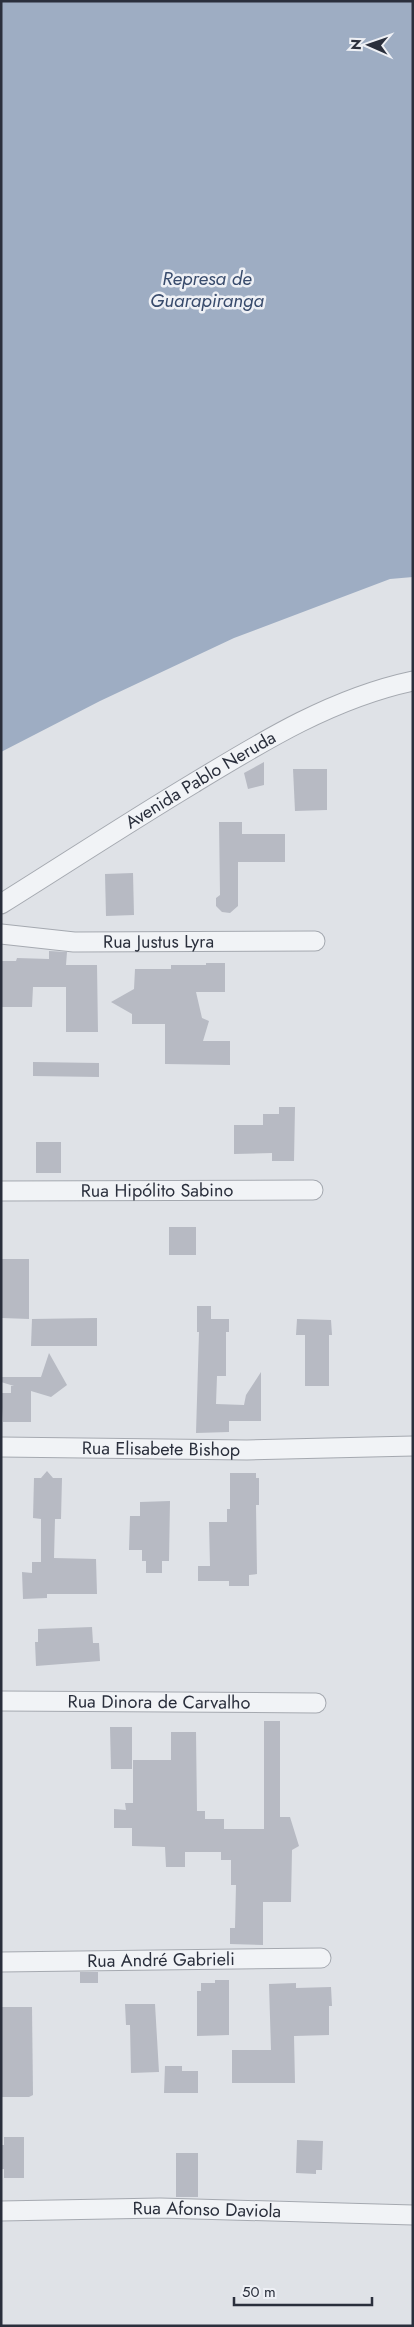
<svg xmlns="http://www.w3.org/2000/svg" width="414" height="2327" viewBox="0 0 414 2327" font-family="Jost,sans-serif">
  <style>
    .water { fill: #9eadc3 }
    .building { fill: #b7bac3 }
    .lines { fill: none; stroke-linecap: round; stroke-linejoin: round }
    .minor-casing { stroke: #a5a9b0; stroke-width: 21 }
    .minor { stroke: #f1f3f6; stroke-width: 19 }
    .labels { text-anchor: middle; stroke-width: 5; stroke-linejoin: round; paint-order: stroke }
    .street-label { font-size: 18px; fill: #2a2f3c; stroke: #eef0f5 }
    .water-label { font-size: 19px; font-style: italic; fill: #384b6c; stroke: #eef0f5 }
  </style>
  <rect width="100%" height="100%" fill="#dfe2e7"/>
  <!-- water -->
  <polygon class="water" points="1,1 413,1 413,577 390,579 234,638 100,701 1,752"/>
  <!-- building -->
  <g class="building">
    <polygon points="264,762 264,785 248,789 244,773"/>
    <polygon points="293,769 327,769 327,810 295,811"/>
    <polygon points="219,822 242,822 242,834 285,834 285,862 238,862 238,906 230,913 222,912 216,906 216,898 220,895"/>
    <polygon points="133,873 134,915 106,916 105,874"/>
    <polygon points="49,951 67,952 66,965 97,965 98,1032 66,1032 66,987 33,987 32,1007 1,1007 2,961 16,961 17,958 49,959"/>
    <polygon points="206,963 225,963 225,992 196,992 202,1018 209,1021 203,1041 230,1041 230,1065 165,1064 165,1024 132,1024 132,1014 111,1002 134,989 135,969 171,969 171,965 206,965"/>
    <polygon points="33,1062 99,1063 99,1077 33,1076"/>
    <polygon points="279,1107 295,1107 294,1161 272,1161 272,1153 234,1154 234,1125 263,1125 263,1114 279,1114"/>
    <rect x="36" y="1142" width="25" height="31"/>
    <rect x="169" y="1227" width="27" height="28"/>
    <polygon points="2,1259 29,1259 29,1319 2,1318"/>
    <polygon points="197,1306 211,1306 211,1319 229,1319 229,1332 226,1332 226,1376 217,1376 216,1404 244,1405 246,1395 261,1372 261,1421 229,1421 229,1432 196,1433 199,1332 197,1332"/>
    <polygon points="97,1318 97,1346 31,1346 32,1319"/>
    <polygon points="297,1319 331,1320 332,1335 329,1335 329,1386 305,1386 305,1335 296,1335"/>
    <polygon points="49,1353 67,1385 51,1397 31,1391 31,1422 3,1422 1,1393 11,1393 11,1386 14,1386 1,1382 1,1377 41,1377"/>
    <polygon points="47,1471 53,1478 62,1478 61,1519 55,1519 54,1558 96,1559 97,1594 47,1594 47,1598 23,1599 22,1572 32,1573 32,1562 41,1562 41,1519 33,1518 34,1478 41,1478"/>
    <polygon points="230,1473 256,1473 256,1478 259,1478 259,1505 256,1505 257,1574 249,1575 249,1586 229,1586 229,1581 198,1581 198,1566 210,1566 209,1522 227,1522 227,1509 230,1509"/>
    <polygon points="170,1501 169,1561 162,1561 162,1573 146,1573 146,1561 142,1561 142,1550 129,1550 130,1516 140,1516 140,1502"/>
    <polygon points="92,1627 93,1643 99,1643 100,1661 36,1666 35,1642 38,1642 38,1629"/>
    <polygon points="264,1721 280,1721 280,1817 290,1817 299,1846 292,1850 291,1902 263,1902 263,1945 230,1944 230,1928 235,1928 236,1885 231,1885 231,1860 221,1860 221,1852 185,1852 185,1867 166,1867 165,1847 132,1846 132,1828 114,1828 114,1809 126,1810 125,1803 133,1803 133,1760 171,1760 171,1732 196,1732 197,1811 205,1811 205,1819 224,1819 224,1829 264,1829"/>
    <polygon points="110,1727 132,1727 132,1769 111,1769"/>
    <rect x="80" y="1972" width="18" height="11"/>
    <polygon points="215,1980 229,1980 229,2035 197,2036 197,1991 201,1991 201,1983 215,1983"/>
    <polygon points="296,1983 296,1988 331,1987 332,2006 329,2006 329,2035 294,2036 295,2083 232,2083 232,2050 271,2050 269,1984"/>
    <polygon points="125,2004 155,2004 159,2072 131,2073 130,2025 126,2025"/>
    <polygon points="1,2007 32,2007 33,2095 29,2097 1,2097"/>
    <polygon points="165,2066 182,2066 182,2071 198,2071 198,2093 164,2093"/>
    <polygon points="4,2137 24,2137 24,2178 4,2178 4,2169 1,2169 1,2145 4,2145"/>
    <polygon points="297,2140 323,2141 322,2170 316,2170 316,2174 296,2173"/>
    <rect x="176" y="2153" width="22" height="44"/>
  </g>
  <g class="lines">
    <defs>
      <g id="minor">
        <path id="s1" d="M1 904C65 864 129 822 194 783 263 741 333 698 413 681"/>
        <path id="s2" d="M1 934 74 942 315 941"/>
        <path id="s3" d="M1 1191 313 1190"/>
        <path id="s4" d="M1 1447 247 1450 413 1446"/>
        <path id="s5" d="M1 1701 316 1703"/>
        <path id="s6" d="M1 1962 321 1958"/>
        <path id="s7" d="M1 2211 160 2208 413 2215"/>
      </g>
    </defs>
    <!-- minor casing -->
    <use href="#minor" class="minor-casing"/>
    <!-- minor -->
    <use href="#minor" class="minor"/>
  </g>
  <g class="labels">
    <!-- street labels -->
    <g class="street-label">
      <text dy="6" stroke="none"><textPath href="#s1" startOffset="235">Avenida Pablo Neruda</textPath></text>
      <text dy="6" stroke="none"><textPath href="#s2" startOffset="158">Rua Justus Lyra</textPath></text>
      <text dy="6" stroke="none"><textPath href="#s3" startOffset="156">Rua Hipólito Sabino</textPath></text>
      <text dy="6" stroke="none"><textPath href="#s4" startOffset="160">Rua Elisabete Bishop</textPath></text>
      <text dy="6" stroke="none"><textPath href="#s5" startOffset="158">Rua Dinora de Carvalho</textPath></text>
      <text dy="6" stroke="none"><textPath href="#s6" startOffset="160">Rua André Gabrieli</textPath></text>
      <text dy="6" stroke="none"><textPath href="#s7" startOffset="206">Rua Afonso Daviola</textPath></text>
    </g>
    <!-- water labels -->
    <g class="water-label">
      <text x="207" y="285">Represa de<tspan x="207" dy="22">Guarapiranga</tspan></text>
    </g>
  </g>
  <!-- border -->
  <rect width="414" height="2327" fill="none" stroke="#2a2f3c" stroke-width="5"/>
  <!-- north arrow -->
  <g transform="translate(369 45) rotate(272)" stroke="#eef0f5" stroke-width="4" paint-order="stroke">
  <path d="M0-4L9 19L0 12L-9 19Z" fill="#2a2f3c"/>
  <text y="-8" font-size="14" font-weight="bold" text-anchor="middle" fill="#2a2f3c">N</text>
  </g>
  <!-- scale -->
  <path d="M234 2297v8h138v-8" fill="none" stroke="#2a2f3c" stroke-width="2.5"/>
  <text x="242" y="2297" font-size="15" fill="#2a2f3c" stroke="#eef0f5" stroke-width="4" paint-order="stroke">50 m</text>
</svg>
